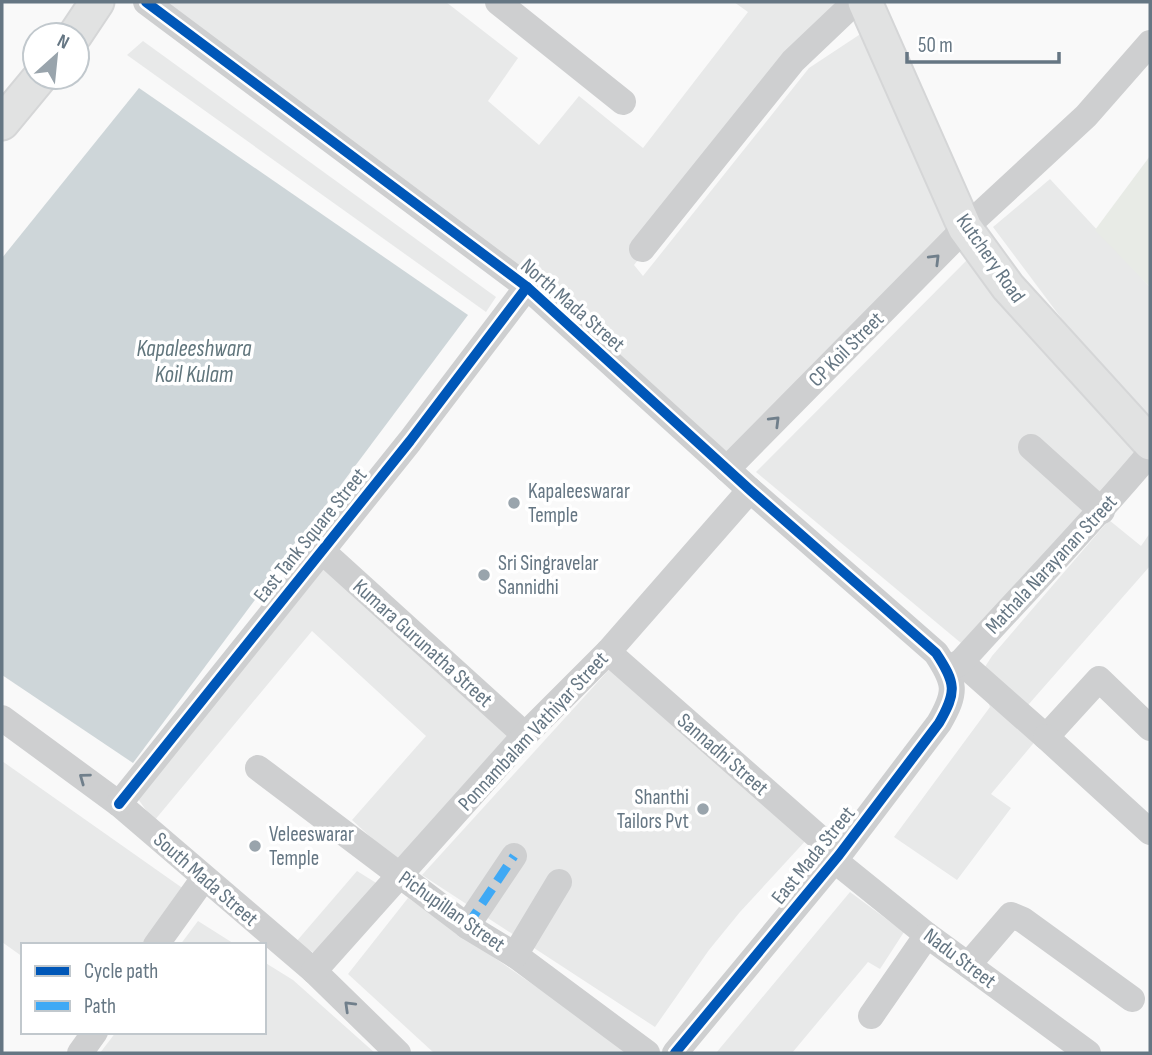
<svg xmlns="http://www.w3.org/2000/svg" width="1152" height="1055" viewBox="0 0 1152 1055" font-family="'Sofia Sans Condensed',sans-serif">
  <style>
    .built { fill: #e8e9e9 }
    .green { fill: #e8ebe6 }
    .water { fill: #ced6d9 }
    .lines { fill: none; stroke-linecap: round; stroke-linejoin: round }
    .major-casing { stroke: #d5d6d7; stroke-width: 37 }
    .minor { stroke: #cecfd0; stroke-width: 26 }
    .major { stroke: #e1e2e2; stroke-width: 33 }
    .quiet { stroke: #3fa9f5; stroke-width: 9; stroke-dasharray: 18 9; stroke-linecap: butt }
    .cycleway-casing { stroke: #fff; stroke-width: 15 }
    .cycleway { stroke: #0057b8; stroke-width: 10 }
    .oneway { stroke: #707f8b }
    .poi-dot { fill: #99a4ac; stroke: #fff; stroke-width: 2.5 }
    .labels { text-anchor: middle; stroke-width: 7; stroke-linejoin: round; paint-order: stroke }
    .street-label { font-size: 21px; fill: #657683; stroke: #fff }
    .poi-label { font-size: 21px; fill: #657683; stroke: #fff; text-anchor: start }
    .water-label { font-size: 23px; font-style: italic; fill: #60757c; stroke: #fff }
  </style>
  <rect width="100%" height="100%" fill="#f9f9f9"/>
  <!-- built -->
  <g class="built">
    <polygon points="166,2 446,2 518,58 488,101 539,145 579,96 643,148 748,12 734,2 848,2 789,68 634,265 643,276 809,68 862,33 957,235 738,460 587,345"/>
    <polygon points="143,41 496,297 486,312 127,55"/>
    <polygon points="1050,179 1150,287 1150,420 1118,394 993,227"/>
    <polygon points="967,260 1142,450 961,643 756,472"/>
    <polygon points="1109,520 1141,546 1150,533 1150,566 1015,720 1037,739 991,794 1011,808 957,880 894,837 990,707 979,676 992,656"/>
    <polygon points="328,564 515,742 401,865 352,820 426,736 312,631 154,821 138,799"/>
    <polygon points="615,663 809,837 740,912 709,950 655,1027 422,875"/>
    <polygon points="2,761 188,892 149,945 23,945 23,957 2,942"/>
    <polygon points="357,871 381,886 321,957 296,942"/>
    <polygon points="850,892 904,932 880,969 868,962 792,1053 716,1053"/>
    <polygon points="408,898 632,1053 434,1053 348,974"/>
    <polygon points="198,921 236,945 180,945"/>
    <polygon points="264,962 293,980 375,1053 100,1053 116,1032 264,1032"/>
  </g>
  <!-- green -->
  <polygon class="green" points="1150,156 1150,287 1095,230"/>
  <!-- water -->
  <polygon class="water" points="139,88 468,315 133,763 2,675 2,258"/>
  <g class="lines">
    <defs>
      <g id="major">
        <polyline points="865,2 965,228 1008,287 1150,443"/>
        <polyline points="75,35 97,2"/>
        <polyline points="2,123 40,77"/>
      </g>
    </defs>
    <!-- major casing -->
    <use href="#major" class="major-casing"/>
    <!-- minor -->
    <g class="minor">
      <path d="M146 2 527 287 750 490 936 653C956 683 957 692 939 723L839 855 675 1053"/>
      <polyline points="498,2 623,102"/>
      <polyline points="642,249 793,61 855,2"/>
      <polyline points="1031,447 1102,511"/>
      <polyline points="727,469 965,228 1086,116 1150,43"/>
      <polyline points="321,550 525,735"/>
      <polyline points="608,652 839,855"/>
      <polyline points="961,662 1046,737 1099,679 1150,728"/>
      <path d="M947 669 961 662C1024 592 1090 525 1150 453"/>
      <polyline points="2,718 119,804 314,971 398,1053"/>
      <polyline points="1046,737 1150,832"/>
      <polyline points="258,768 467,926 515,955 647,1053"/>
      <polyline points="119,804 410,441 527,287"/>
      <polyline points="834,860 927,935 1088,1053"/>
      <polyline points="467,926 514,856"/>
      <polyline points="156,945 204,878"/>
      <polyline points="515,955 559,882"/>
      <polyline points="968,965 1011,915 1023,920 1132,999"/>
      <polyline points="314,971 525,735 608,652 750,490"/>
      <polyline points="871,1016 927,935"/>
      <polyline points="80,1053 95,1032"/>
    </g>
    <!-- major -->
    <use href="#major" class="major"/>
    <!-- quiet -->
    <polyline class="quiet" points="467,926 514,856"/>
    <defs>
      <g id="cycleway">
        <path d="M146 2 527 287 750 490 936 653C956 683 957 692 939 723L839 855 675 1053"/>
        <polyline points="119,804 410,441 527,287"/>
      </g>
    </defs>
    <!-- cycleway casing -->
    <use href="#cycleway" class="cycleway-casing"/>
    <!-- cycleway -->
    <use href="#cycleway" class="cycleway"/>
  </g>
  <!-- one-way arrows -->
  <defs><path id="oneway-chevron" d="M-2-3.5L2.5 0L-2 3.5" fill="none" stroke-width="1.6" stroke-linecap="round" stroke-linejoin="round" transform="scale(1.75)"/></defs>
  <g class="oneway">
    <use href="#oneway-chevron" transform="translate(935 259) rotate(-45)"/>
    <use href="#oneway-chevron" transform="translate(775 421) rotate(-45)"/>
    <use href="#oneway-chevron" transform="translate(84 778) rotate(-144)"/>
    <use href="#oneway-chevron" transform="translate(349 1006) rotate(-136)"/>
  </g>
  <!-- markers -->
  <g class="poi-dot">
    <circle cx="514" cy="503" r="7"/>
    <circle cx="484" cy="575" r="7"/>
    <circle cx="703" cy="809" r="7"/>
    <circle cx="255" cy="846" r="7"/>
  </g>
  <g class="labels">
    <!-- street labels -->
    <g class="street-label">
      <text transform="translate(991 258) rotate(55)" y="7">Kutchery Road</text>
      <text transform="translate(573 305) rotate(41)" y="7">North Mada Street</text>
      <text transform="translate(846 349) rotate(-45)" y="7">CP Koil Street</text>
      <text transform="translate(310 535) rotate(-51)" y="7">East Tank Square Street</text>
      <text transform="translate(1051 564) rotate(-47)" y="7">Mathala Narayanan Street</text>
      <text transform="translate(423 643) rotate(42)" y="7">Kumara Gurunatha Street</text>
      <text transform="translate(533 731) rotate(-47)" y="7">Ponnambalam Vathiyar Street</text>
      <text transform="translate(723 754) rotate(41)" y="7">Sannadhi Street</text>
      <text transform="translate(813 855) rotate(-51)" y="7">East Mada Street</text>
      <text transform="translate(206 879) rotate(41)" y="7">South Mada Street</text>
      <text transform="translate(452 911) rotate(35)" y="7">Pichupillan Street</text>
      <text transform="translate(960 958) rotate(37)" y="7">Nadu Street</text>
    </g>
    <!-- poi labels -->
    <g class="poi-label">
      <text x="528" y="498">Kapaleeswarar<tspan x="528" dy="24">Temple</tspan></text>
      <text x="498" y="570">Sri Singravelar<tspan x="498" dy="24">Sannidhi</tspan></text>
      <text x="689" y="804" text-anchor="end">Shanthi<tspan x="689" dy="24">Tailors Pvt</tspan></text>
      <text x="269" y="841">Veleeswarar<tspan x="269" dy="24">Temple</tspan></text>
    </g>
    <!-- water labels -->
    <g class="water-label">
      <text x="194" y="356">Kapaleeshwara<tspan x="194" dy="26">Koil Kulam</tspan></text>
    </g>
  </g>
  <!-- border -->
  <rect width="1152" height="1055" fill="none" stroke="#657683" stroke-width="7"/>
  <!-- legend -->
  <rect x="21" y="943" width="245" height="91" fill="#ffffff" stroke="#c1c8cd" stroke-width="2"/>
  <rect x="35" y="966" width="35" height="10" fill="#0057b8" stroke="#c1c8cd" stroke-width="2"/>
  <text x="84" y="978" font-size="21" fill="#657683">Cycle path</text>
  <rect x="35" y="1001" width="35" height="10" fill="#3fa9f5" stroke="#c1c8cd" stroke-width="2"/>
  <text x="84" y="1013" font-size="21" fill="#657683">Path</text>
  <!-- north arrow -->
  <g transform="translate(56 56) rotate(27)"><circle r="33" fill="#ffffff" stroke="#c1c8cd" stroke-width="2"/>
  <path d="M0-5L12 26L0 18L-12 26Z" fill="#99a4ac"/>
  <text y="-10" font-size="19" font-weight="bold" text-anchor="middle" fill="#657683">N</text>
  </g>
  <!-- scale -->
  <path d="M907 52v10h152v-10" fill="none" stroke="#657683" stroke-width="3.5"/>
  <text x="918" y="52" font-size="21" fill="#657683" stroke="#ffffff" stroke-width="5" paint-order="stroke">50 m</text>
</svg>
